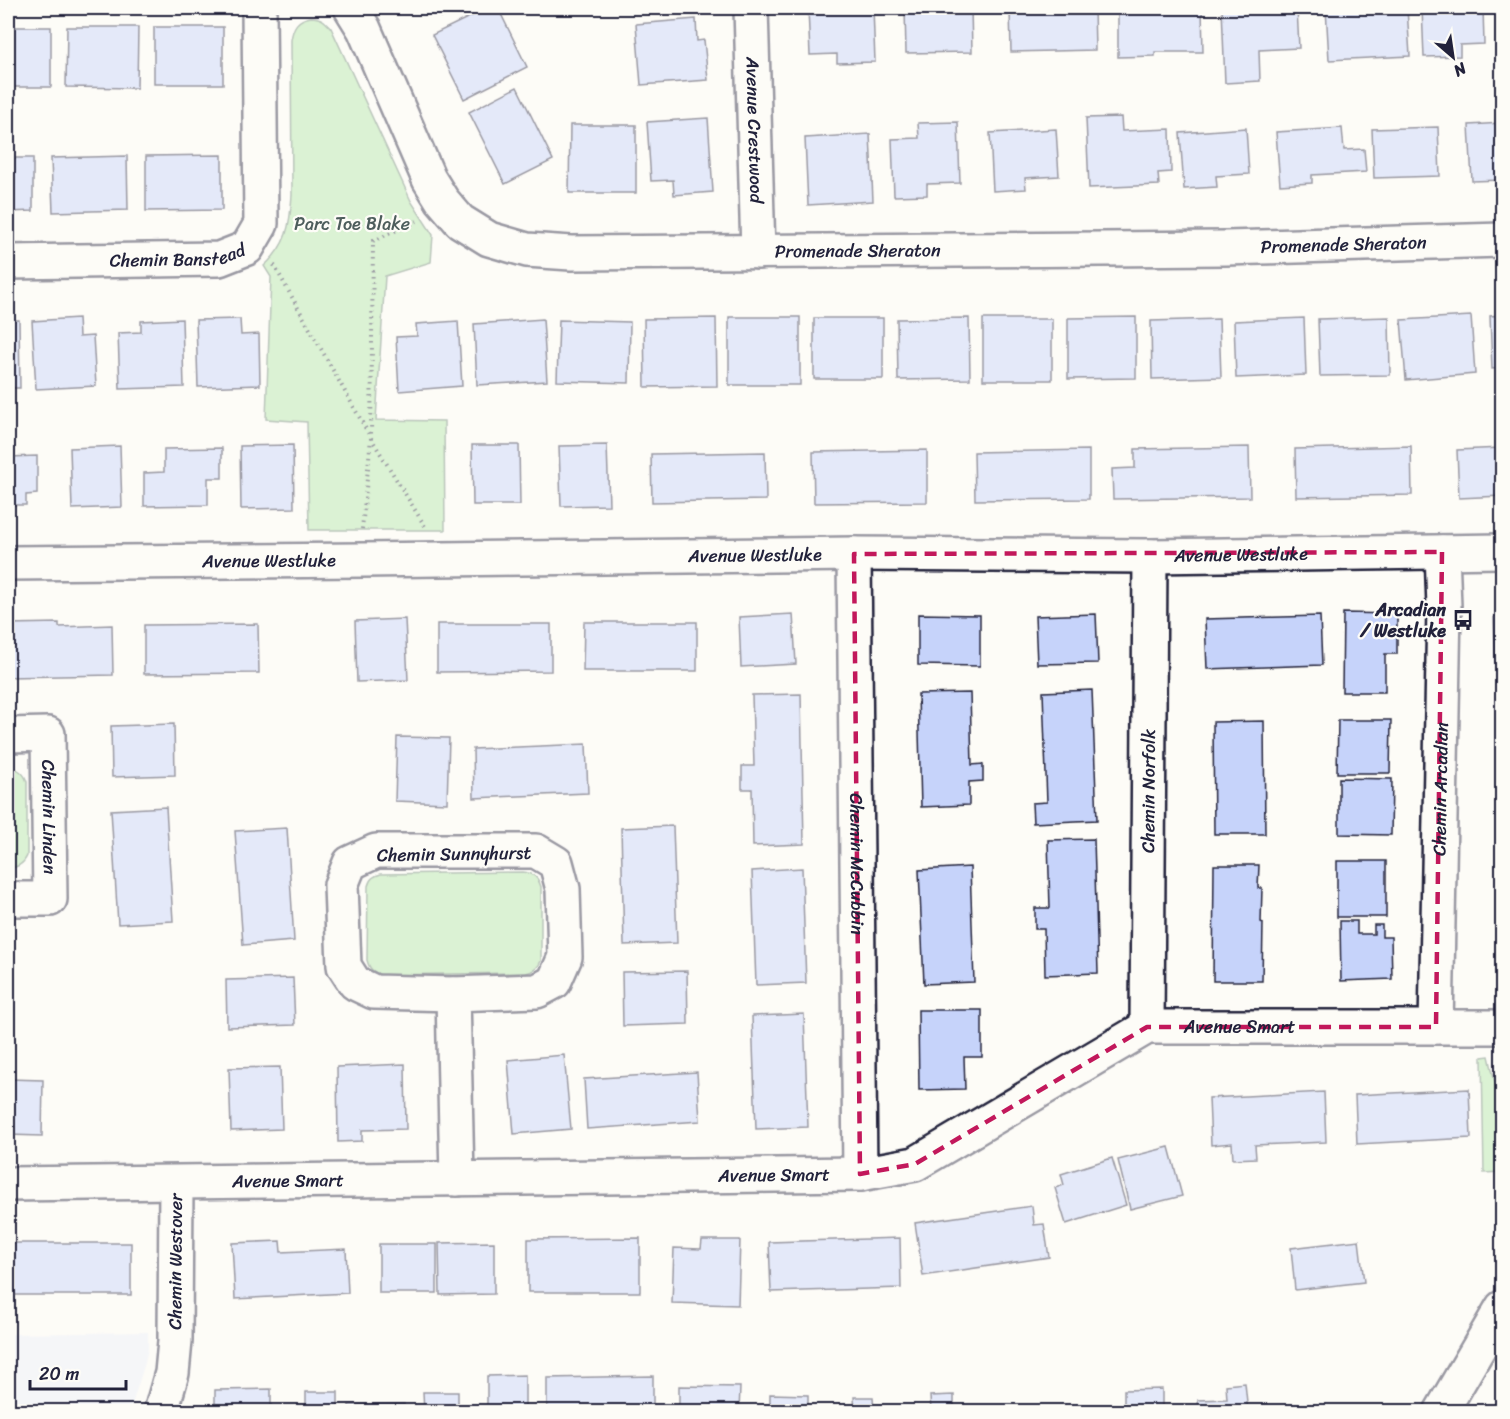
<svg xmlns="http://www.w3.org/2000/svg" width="1510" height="1419" viewBox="0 0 1510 1419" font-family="Sriracha,sans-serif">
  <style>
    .built { fill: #ecf0f8 }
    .green { fill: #b1e6a8; stroke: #6a8472; stroke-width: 1.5 }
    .building { fill: #c6d3fa; stroke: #22223b; stroke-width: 1.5 }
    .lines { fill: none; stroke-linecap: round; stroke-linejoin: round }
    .minor-casing { stroke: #22223b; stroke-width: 38 }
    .path { stroke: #22223b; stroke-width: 4; stroke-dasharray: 1.5 4.5; stroke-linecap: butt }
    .minor { stroke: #fdfcf7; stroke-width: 33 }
    .marked { fill: none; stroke: #c2185b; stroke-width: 4.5; stroke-dasharray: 12 8; stroke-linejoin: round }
    .labels { text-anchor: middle; stroke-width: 4.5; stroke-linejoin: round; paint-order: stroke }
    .street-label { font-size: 18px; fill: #22223b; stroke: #fdfcf7 }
    .park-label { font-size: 18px; fill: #4d5d5c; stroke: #fdfcf7 }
    .poi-label { font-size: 18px; font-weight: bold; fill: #22223b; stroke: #fdfcf7; text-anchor: end }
  </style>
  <rect width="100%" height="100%" fill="#fdfcf7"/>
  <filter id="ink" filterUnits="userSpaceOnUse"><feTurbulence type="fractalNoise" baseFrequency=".0167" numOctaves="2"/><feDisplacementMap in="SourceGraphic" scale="12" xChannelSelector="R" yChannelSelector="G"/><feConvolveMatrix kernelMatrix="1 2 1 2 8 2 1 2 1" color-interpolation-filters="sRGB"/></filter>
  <g filter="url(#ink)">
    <!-- built -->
    <polygon class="built" points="148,1332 148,1349 145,1363 130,1411 8,1411 8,1334"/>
    <!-- green -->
    <g class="green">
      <path d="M311 17C321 17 325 21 331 28L411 201 433 235 431 262 385 276 376 420 444 421 445 530H309L307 422 266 419 271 277 264 266C287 245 290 226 292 195L291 40C293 27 297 19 311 17Z"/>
      <path d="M8 767C18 768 24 772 27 782V856C23 865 17 868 8 868Z"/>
      <path d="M523 872C533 873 538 877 541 887V961C538 968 534 971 526 973L382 975C373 972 369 969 367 960L368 886C370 878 374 876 381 874Z"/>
      <polygon points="1489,1056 1502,1113 1502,1172 1484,1173 1482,1057"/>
    </g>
    <!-- building -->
    <g class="building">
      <polygon points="438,8 460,8 442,17"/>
      <polygon points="488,8 498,8 527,67 464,99 432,35"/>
      <polygon points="643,8 701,8 701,10 643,12"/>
      <polygon points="808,8 873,8 875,62 837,63 837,54 810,55"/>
      <polygon points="905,8 971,8 972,52 906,53"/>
      <polygon points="1010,8 1094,8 1095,50 1011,52"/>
      <polygon points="1118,8 1202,8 1203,52 1155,52 1155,56 1118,57"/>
      <polygon points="1222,8 1297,8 1299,48 1259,50 1260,81 1225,83"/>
      <polygon points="1326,8 1407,8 1410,56 1329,60"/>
      <polygon points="1422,8 1483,8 1484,44 1460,45 1460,56 1424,57"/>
      <polygon points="696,19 697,41 704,40 708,80 641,85 636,24"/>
      <rect x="8" y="27" width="43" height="60"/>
      <polygon points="67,27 138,27 137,88 66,87"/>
      <rect x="154" y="27" width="69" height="57"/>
      <polygon points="517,87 553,160 505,184 469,112"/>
      <polygon points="1121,117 1122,131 1170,129 1171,172 1158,173 1159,185 1089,188 1086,118"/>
      <polygon points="708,118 713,192 674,195 673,180 651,181 647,122"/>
      <polygon points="958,122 960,183 927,184 927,195 894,196 892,139 919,138 918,123"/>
      <polygon points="1502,123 1502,180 1472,181 1469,125"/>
      <polygon points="570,125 636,125 636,193 569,193"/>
      <polygon points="1438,127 1440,176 1374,178 1372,129"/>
      <polygon points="1246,128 1249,174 1216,176 1217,187 1184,189 1180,133"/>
      <polygon points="1342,128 1344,150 1364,149 1366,172 1312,175 1312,183 1280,185 1276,132"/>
      <polygon points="1056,129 1059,176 1025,178 1026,189 993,191 990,133"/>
      <polygon points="870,134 873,201 808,205 805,138"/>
      <polygon points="222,155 222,210 146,211 146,156"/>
      <polygon points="127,156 128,210 53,212 51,158"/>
      <polygon points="8,158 33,158 33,211 8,212"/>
      <polygon points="1502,315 1502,368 1492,369 1490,316"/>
      <polygon points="1471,316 1475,374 1406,380 1401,320"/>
      <rect x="729" y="317" width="71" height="68"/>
      <polygon points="1136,317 1136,378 1068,379 1068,318"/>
      <polygon points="1389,317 1390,375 1320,376 1318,319"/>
      <polygon points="78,318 79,337 93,336 96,386 36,389 32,321"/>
      <polygon points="716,318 717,386 645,387 644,319"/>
      <rect x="814" y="318" width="69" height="61"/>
      <polygon points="969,318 970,379 898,380 897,319"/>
      <polygon points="1304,318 1306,375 1236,378 1234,321"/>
      <polygon points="182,319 184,387 120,389 118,333 141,332 141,321"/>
      <polygon points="240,319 241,335 259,334 260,385 198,387 196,320"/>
      <polygon points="543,319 547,381 477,385 474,324"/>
      <rect x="983" y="319" width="69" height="61"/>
      <polygon points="1219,319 1221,377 1152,379 1151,321"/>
      <polygon points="8,320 19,320 20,388 8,388"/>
      <polygon points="559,320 630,322 629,383 557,381"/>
      <polygon points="458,321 462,386 399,391 396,337 417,336 416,324"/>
      <polygon points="293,445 294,508 241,509 240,446"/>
      <polygon points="472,445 519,445 520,505 473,505"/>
      <polygon points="607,445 609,505 561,506 559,446"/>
      <polygon points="120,446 122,507 72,509 70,448"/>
      <polygon points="1411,446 1412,495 1296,497 1295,449"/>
      <polygon points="1249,447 1250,497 1113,499 1112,469 1135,468 1135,449"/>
      <polygon points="222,448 222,478 208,478 208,505 144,506 144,473 164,472 164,449"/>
      <polygon points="1502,448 1502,496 1459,498 1457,450"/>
      <polygon points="927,450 927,502 814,503 813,452"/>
      <polygon points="1089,450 1089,499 975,500 974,452"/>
      <polygon points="765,452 766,500 652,502 651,454"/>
      <polygon points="37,456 37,494 26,495 26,505 8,505 8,457"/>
      <polygon points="1343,613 1397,614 1397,654 1385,654 1385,692 1342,692"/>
      <polygon points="793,614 796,664 741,667 739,617"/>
      <polygon points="918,614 980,615 980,666 918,665"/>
      <polygon points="1096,614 1098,663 1037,664 1035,616"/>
      <polygon points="1320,616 1322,665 1207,669 1205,619"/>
      <polygon points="1494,616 1502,616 1502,674 1496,675"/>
      <polygon points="405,619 408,680 357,682 355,621"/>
      <polygon points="584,622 697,622 697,671 583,671"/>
      <polygon points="59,623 59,627 112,625 113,675 8,677 8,624"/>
      <polygon points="258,624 259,673 144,674 144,625"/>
      <polygon points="437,624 551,624 551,671 437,672"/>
      <polygon points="1092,690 1097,820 1033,823 1032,803 1047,802 1043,692"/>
      <polygon points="970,693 972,765 983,764 983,781 969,782 969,805 921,807 918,694"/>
      <polygon points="801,694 804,844 753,846 752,789 742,789 742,766 754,766 752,695"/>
      <polygon points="1338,720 1391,720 1390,773 1337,773"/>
      <polygon points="1264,721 1265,834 1214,834 1213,722"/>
      <polygon points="174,724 175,775 112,777 111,726"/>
      <polygon points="397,737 449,738 447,803 395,801"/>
      <polygon points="586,744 588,793 474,798 473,749"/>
      <polygon points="1339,778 1392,779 1391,835 1339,834"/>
      <polygon points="166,807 173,921 118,924 111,810"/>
      <polygon points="673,826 677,943 624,945 621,828"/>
      <polygon points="287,828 294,941 243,945 235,831"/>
      <polygon points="1094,839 1098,973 1045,975 1044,929 1035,929 1035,908 1050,908 1048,840"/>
      <rect x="1337" y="861" width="49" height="56"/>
      <polygon points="1214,865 1259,865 1258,888 1262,888 1261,922 1263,923 1262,981 1213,981"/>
      <polygon points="970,867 974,982 924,984 919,870"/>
      <polygon points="802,868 806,983 756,985 752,871"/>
      <polygon points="1340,921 1357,921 1357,934 1374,934 1374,925 1382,925 1382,937 1391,937 1392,979 1341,981"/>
      <polygon points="687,971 688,1024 623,1026 622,972"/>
      <polygon points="293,978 295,1025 227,1027 226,980"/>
      <polygon points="918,1010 982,1010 982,1057 964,1057 965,1089 919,1090"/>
      <polygon points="804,1014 808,1127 756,1129 752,1016"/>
      <polygon points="564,1055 571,1129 514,1134 508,1060"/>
      <polygon points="405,1064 406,1129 362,1130 362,1141 338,1142 337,1067"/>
      <polygon points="280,1067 282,1129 231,1131 229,1068"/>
      <polygon points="697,1072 700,1121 587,1129 584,1079"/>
      <polygon points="8,1079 43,1080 42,1136 8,1135"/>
      <polygon points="1469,1089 1471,1138 1357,1144 1355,1095"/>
      <polygon points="1324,1092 1326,1142 1255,1145 1256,1158 1233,1159 1232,1143 1211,1145 1209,1098"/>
      <polygon points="1169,1147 1182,1196 1130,1209 1118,1160"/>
      <polygon points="1112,1158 1126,1205 1066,1224 1055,1188 1064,1185 1061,1174"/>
      <polygon points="1032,1206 1034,1225 1044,1224 1049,1257 923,1276 915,1223"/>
      <polygon points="640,1238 640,1292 528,1292 528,1239"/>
      <polygon points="900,1238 901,1288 771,1292 769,1242"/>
      <polygon points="702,1240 740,1240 738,1305 672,1303 674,1248 701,1249"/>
      <polygon points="1359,1240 1364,1282 1295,1290 1291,1248"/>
      <polygon points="280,1241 281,1252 346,1249 348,1293 235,1299 232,1243"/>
      <polygon points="494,1242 494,1294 440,1295 439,1243"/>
      <rect x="13" y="1243" width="118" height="52"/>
      <rect x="379" y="1244" width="58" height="49"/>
      <polygon points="525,1375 525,1412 487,1412 487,1376"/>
      <polygon points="653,1376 653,1412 547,1412 547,1378"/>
      <polygon points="1245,1383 1248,1412 1199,1412 1198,1400 1227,1399 1226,1385"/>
      <polygon points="679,1386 740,1387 739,1412 679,1412"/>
      <polygon points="271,1389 271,1412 215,1412 215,1390"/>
      <polygon points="1162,1389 1162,1412 1124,1412 1124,1390"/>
      <rect x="306" y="1392" width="32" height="20"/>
      <polygon points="423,1392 458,1392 458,1412 424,1412"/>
      <polygon points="770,1394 808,1395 808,1412 752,1412 752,1408 770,1408"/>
      <polygon points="954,1395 954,1412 922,1412 931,1411 930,1396"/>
      <polygon points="854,1397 873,1397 874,1412 855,1412"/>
      <polygon points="404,1404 404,1412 349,1412 349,1405"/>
      <rect x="1063" y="1409" width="39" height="3"/>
    </g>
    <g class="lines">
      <defs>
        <g id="minor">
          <path id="s1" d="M351 8 364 29 429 179 442 200 460 221 489 239 527 250 571 253 1226 248 1502 240"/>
          <path id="s2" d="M751 8 758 252"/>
          <path id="s3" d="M8 262 219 259 247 248 261 224 259 8"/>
          <path id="s4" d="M854 554 860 1174"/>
          <path id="s5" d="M8 563 363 560 854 554 1150 556 1502 551"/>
          <path id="s6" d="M8 735 48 734 50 899H8"/>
          <polygon points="376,851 536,851 556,863 563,889 565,957 554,982 537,991 453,994 374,992 355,983 344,966 341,885 350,863"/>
          <polyline points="453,994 457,1179"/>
          <path id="s7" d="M1147 1027 1150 556"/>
          <path id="s8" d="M1436 1027 1444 607 1442 552"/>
          <path id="s9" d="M8 1184 860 1174 915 1164 1147 1027H1502"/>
          <path id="s10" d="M161 1412 172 1373 175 1341 176 1183"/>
          <polyline points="1441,1412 1502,1308"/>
        </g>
      </defs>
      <!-- minor casing -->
      <use href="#minor" class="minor-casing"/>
      <!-- path -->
      <g class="path">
        <polyline points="274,265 371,438 426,528"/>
        <polyline points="362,529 371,438 373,241 417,221"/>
      </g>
      <!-- minor -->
      <use href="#minor" class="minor"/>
    </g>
  </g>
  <!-- marked area -->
  <path d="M0 0H1510V1419H0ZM1442 552 1436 1027H1147L915 1164 860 1174 854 554Z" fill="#fdfcf7" fill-opacity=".55" fill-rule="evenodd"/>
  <path class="marked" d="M1442 552 1436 1027H1147L915 1164 860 1174 854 554Z"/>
  <!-- icons -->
  <defs>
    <symbol id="bus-bare" viewBox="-9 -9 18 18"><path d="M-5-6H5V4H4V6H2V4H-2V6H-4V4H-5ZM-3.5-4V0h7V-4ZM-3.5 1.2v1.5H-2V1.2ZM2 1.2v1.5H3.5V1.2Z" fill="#22223b" stroke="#fdfcf7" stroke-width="2.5" paint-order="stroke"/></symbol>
  </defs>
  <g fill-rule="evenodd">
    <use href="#bus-bare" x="1448" y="605" width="30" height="30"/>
  </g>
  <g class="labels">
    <!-- street labels -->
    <g class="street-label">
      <text dy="6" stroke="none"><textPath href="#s2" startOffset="122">Avenue Crestwood</textPath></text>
      <text dy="6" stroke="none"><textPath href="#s1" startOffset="1131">Promenade Sheraton</textPath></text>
      <text dy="6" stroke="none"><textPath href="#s3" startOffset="170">Chemin Banstead</textPath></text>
      <text dy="6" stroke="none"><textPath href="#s1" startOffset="645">Promenade Sheraton</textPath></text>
      <text dy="6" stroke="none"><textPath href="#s5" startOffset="747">Avenue Westluke</textPath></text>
      <text dy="6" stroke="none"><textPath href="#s5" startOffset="1233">Avenue Westluke</textPath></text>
      <text dy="6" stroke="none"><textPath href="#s5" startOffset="261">Avenue Westluke</textPath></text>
      <text dy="6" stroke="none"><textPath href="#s8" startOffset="238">Chemin Arcadian</textPath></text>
      <text dy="6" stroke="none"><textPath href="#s7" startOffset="236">Chemin Norfolk</textPath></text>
      <text dy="6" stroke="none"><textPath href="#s6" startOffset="123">Chemin Linden</textPath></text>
      <text transform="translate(454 854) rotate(-1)" y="6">Chemin Sunnyhurst</text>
      <text dy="6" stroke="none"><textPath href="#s4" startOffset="310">Chemin McCubbin</textPath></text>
      <text dy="6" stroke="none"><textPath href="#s9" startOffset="1270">Avenue Smart</textPath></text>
      <text dy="6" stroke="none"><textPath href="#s9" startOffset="766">Avenue Smart</textPath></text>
      <text dy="6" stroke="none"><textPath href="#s9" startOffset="280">Avenue Smart</textPath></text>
      <text dy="6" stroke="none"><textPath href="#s10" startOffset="152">Chemin Westover</textPath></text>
    </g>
    <!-- park labels -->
    <g class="park-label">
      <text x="352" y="230">Parc Toe Blake</text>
    </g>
    <!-- poi labels -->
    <g class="poi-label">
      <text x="1446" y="616">Arcadian<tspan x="1446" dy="21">/ Westluke</tspan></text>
    </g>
  </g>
  <!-- margin -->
  <rect width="1510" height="1419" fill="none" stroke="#fdfcf7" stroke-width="30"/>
  <rect x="15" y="15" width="1480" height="1389" fill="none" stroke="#22223b" stroke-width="2" filter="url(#ink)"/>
  <!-- north arrow -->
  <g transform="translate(1453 57) rotate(151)" stroke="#fdfcf7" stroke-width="4.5" paint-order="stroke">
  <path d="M0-4.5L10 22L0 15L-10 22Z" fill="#22223b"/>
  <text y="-9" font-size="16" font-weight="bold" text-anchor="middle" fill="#22223b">N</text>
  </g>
  <!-- scale -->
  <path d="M30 1380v9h96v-9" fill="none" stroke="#22223b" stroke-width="3"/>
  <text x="39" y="1380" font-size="18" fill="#22223b" stroke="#fdfcf7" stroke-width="4.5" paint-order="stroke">20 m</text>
</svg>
